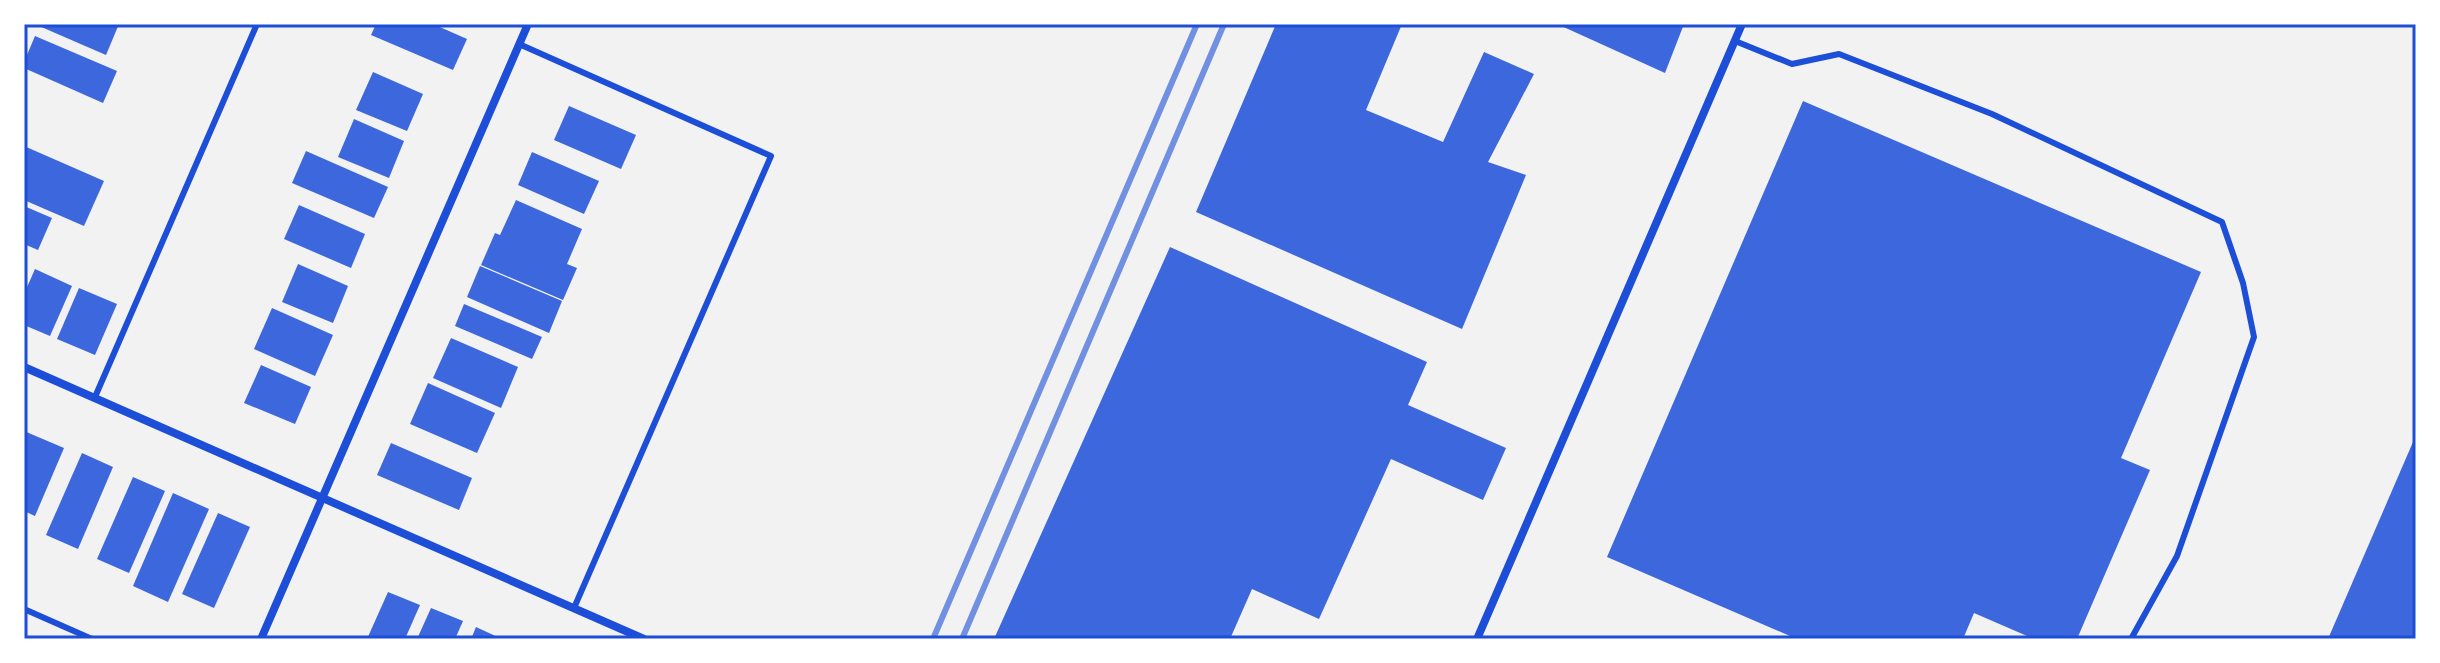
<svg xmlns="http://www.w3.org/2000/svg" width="2440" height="663" viewBox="0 0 2440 663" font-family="Overpass,sans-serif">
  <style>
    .building { fill: #3d67dc }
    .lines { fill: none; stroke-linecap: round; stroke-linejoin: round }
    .service { stroke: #1d4ed8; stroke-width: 6 }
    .minor { stroke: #1d4ed8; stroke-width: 8 }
    .rail { stroke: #7290e2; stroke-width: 6 }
    .neatline { fill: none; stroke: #1d4ed8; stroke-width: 3 }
  </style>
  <rect width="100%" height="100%" fill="#f2f2f2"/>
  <!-- building -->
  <g class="building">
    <polygon points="40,24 119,24 106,55 39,26"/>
    <polygon points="376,24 433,24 467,39 453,70 371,35"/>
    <polygon points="1276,24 1402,24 1366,110 1443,142 1484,52 1534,74 1488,162 1526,175 1462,329 1196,212"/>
    <polygon points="1557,24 1684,24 1665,73"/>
    <polygon points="35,36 117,71 103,103 24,68 24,62"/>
    <polygon points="373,72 423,94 407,131 356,110"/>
    <polygon points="1803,101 2201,272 2121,458 2150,470 2077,639 2034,639 1974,613 1963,639 1797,639 1607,557"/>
    <polygon points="569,106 636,135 621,169 554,140"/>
    <polygon points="354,119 404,141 389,178 338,157"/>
    <polygon points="24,146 104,181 84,226 24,200"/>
    <polygon points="306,151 388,187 374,218 292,183"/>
    <polygon points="532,152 599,181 584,214 518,185"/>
    <polygon points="516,200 582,229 567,264 577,268 563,300 481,265 495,233 500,235"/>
    <polygon points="299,205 365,234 351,268 284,239"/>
    <polygon points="24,206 52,218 38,250 24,244"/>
    <polygon points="1170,247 1427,362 1408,405 1506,448 1483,500 1391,459 1319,619 1252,589 1230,639 994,639"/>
    <polygon points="298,264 348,286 333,323 282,302"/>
    <polygon points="480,266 562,301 549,333 467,297"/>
    <polygon points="35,269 72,286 50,336 24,325 24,294"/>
    <polygon points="79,288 117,304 95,355 57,339"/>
    <polygon points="464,304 542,337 532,359 455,326"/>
    <polygon points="272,308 333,335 315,376 254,349"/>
    <polygon points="451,338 518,367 501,408 433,378"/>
    <polygon points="261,365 311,387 295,424 244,403"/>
    <polygon points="428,383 495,413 477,453 410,424"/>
    <polygon points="24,431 64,448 35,516 24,511"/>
    <polygon points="2416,435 2416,639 2328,639"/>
    <polygon points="391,443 472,478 459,510 377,475"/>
    <polygon points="82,453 113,467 78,549 46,535"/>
    <polygon points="133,477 165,491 129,573 97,559"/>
    <polygon points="173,493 209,509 168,602 133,586"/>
    <polygon points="218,513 250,527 214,608 182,594"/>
    <polygon points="388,592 420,605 405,639 367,639"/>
    <polygon points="431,608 463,621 455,639 417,639"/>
    <polygon points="476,627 502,639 471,639"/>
  </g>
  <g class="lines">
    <!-- service -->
    <g class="service">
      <polyline points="1735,41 1792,64 1839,54 1992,114 2222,222 2243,283 2254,337 2177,556 2131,639"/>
      <polyline points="519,44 771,156 574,608"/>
      <polyline points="95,397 257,24"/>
      <polyline points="24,609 92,639"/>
    </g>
    <!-- minor -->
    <g class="minor">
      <polyline points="24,367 644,639"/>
      <polyline points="261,639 528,24"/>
      <polyline points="1477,639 1742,24"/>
    </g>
    <!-- rail -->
    <g class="rail">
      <polyline points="933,639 1197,24"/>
      <polyline points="962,639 1224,24"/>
    </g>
  </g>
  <!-- border -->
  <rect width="2440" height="663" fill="none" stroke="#ffffff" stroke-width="52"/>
  <rect x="26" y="26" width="2388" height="611" class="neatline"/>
</svg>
